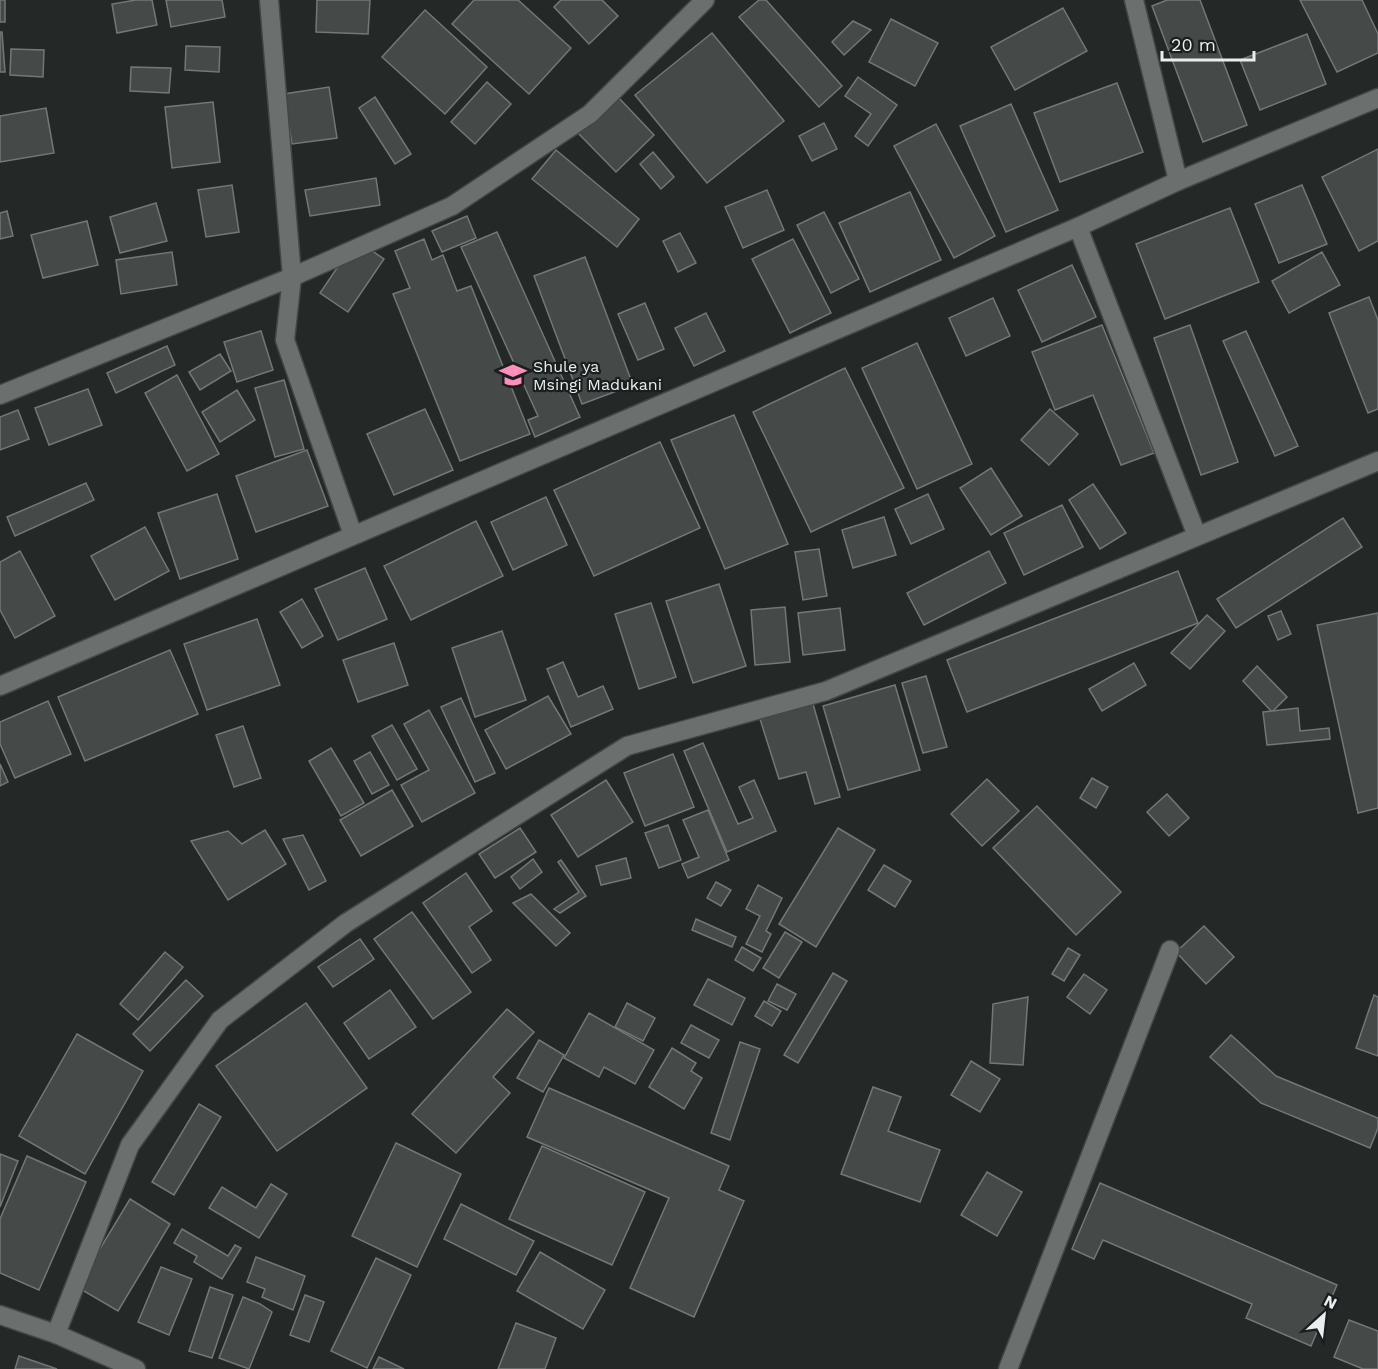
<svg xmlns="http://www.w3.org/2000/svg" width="1378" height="1369" viewBox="0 0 1378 1369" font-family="'Work Sans',sans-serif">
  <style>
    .building { fill: #454a49; stroke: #737777; stroke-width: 1.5 }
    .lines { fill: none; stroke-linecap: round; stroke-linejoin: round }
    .minor-casing { stroke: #424645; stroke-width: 21 }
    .secondary-casing { stroke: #424645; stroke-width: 21 }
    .minor { stroke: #6b706f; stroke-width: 18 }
    .secondary { stroke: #6b706f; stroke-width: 18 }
    .labels { text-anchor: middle; stroke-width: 4.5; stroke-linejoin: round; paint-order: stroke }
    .poi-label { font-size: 16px; fill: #ebeeee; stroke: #1a1e1e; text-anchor: start }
  </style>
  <rect width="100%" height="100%" fill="#242827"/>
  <!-- building -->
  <g class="building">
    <rect x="0" y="0" width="5" height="22"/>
    <polygon points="136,0 152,0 157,25 117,33 112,4"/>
    <polygon points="166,0 222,0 225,17 171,27"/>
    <polygon points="317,0 370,0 368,34 316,32"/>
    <polygon points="474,0 518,0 571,48 529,94 452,24"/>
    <polygon points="561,0 602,0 618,16 589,44 554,7"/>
    <polygon points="759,0 766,0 842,86 819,107 739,17"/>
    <polygon points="1167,0 1200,0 1247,125 1203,142 1152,6"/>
    <polygon points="1300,0 1362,0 1378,34 1378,53 1337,72"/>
    <polygon points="1063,8 1087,51 1015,90 991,47"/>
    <polygon points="425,10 487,67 445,114 382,57"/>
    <polygon points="891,19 938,43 915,86 869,62"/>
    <polygon points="853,21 871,30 844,55 832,42"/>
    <polygon points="0,32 2,32 5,72 0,72"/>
    <polygon points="712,33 784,121 707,183 635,95"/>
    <polygon points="1307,34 1326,84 1260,110 1240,60"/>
    <polygon points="186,46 220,47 219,72 185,70"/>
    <polygon points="11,49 44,50 43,77 10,75"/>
    <polygon points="131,67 171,68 169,93 130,91"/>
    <polygon points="858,77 897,105 868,146 855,136 871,114 845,96"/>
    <polygon points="487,82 511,104 475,144 451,122"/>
    <polygon points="1117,83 1143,152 1060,182 1034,113"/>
    <polygon points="329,87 337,138 292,144 284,94"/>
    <polygon points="617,96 654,135 616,172 578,133"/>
    <polygon points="375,97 411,154 395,164 359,108"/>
    <polygon points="213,102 220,162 172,168 165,107"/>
    <polygon points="1011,104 1058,210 1006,232 960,126"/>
    <polygon points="46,108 54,153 0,162 0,116"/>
    <polygon points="824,123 837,149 812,161 799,136"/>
    <polygon points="936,124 995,236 954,258 894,146"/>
    <polygon points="1378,149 1378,241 1359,251 1322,177"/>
    <polygon points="556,150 639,219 617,247 532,179"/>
    <polygon points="653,152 674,177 661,189 640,164"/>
    <polygon points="376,178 380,205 310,216 305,190"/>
    <polygon points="232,185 239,232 206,237 198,190"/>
    <polygon points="1302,185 1327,244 1279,263 1255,204"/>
    <polygon points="767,190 784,230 743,248 725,207"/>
    <polygon points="910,192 941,260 870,292 839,223"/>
    <polygon points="156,203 167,241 120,253 110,217"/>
    <polygon points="1230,208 1259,282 1165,319 1136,244"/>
    <polygon points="7,211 13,236 0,239 0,213"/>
    <polygon points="824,212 859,279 831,293 797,225"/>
    <polygon points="467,216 476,238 442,252 432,231"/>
    <polygon points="87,221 98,265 43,278 31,235"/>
    <polygon points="497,232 580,417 535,437 528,420 538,416 461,247"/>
    <polygon points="680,233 696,263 678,272 663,241"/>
    <polygon points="424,239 432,260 443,255 457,291 471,286 530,434 460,461 393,294 410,288 395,251"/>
    <polygon points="793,239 831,313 790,333 752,259"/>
    <polygon points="356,240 384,259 348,312 320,293"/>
    <polygon points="172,252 177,285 121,294 116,260"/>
    <polygon points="1322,252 1340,285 1289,313 1272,281"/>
    <polygon points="585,257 633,385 582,404 534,276"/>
    <polygon points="1072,265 1096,317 1042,342 1018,290"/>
    <polygon points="1369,297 1378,320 1378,409 1368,413 1329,313"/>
    <polygon points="993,298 1010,336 966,356 949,318"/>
    <polygon points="645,303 664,349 638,360 618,314"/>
    <polygon points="706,313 725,351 694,366 675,328"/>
    <polygon points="1102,325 1154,453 1121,465 1093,395 1055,410 1032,352"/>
    <polygon points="1190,325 1238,462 1201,475 1154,338"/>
    <polygon points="261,331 273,370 237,382 224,342"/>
    <polygon points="1246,331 1298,446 1275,456 1223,341"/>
    <polygon points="917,343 972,464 917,489 862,368"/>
    <polygon points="167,346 175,365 116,393 107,373"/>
    <polygon points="220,354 231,371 200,390 189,372"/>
    <polygon points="845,368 904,488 811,532 753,412"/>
    <polygon points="177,375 219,454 187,471 145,393"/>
    <polygon points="284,380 304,449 275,457 255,388"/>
    <polygon points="88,389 102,425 49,445 35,408"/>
    <polygon points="237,390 255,420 220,442 202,412"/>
    <polygon points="425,409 453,470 394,495 367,434"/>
    <polygon points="1050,409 1078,434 1049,465 1021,440"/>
    <polygon points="18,410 29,439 0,450 0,417"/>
    <polygon points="734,415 788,544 725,569 671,440"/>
    <polygon points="660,442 700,528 594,576 554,490"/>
    <polygon points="307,450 328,506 256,532 236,476"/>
    <polygon points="991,468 1022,516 991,535 960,488"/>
    <polygon points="86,483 94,500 15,536 7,517"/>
    <polygon points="1093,484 1126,533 1100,549 1069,500"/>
    <polygon points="217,494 238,559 180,579 158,513"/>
    <polygon points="928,494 944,529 911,544 895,509"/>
    <polygon points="546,497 567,545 513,570 491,522"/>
    <polygon points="1062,505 1083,547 1024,575 1004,533"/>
    <polygon points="884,517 896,555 853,568 842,530"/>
    <polygon points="1343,518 1362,547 1236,628 1217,599"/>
    <polygon points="476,521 503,576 411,620 384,566"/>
    <polygon points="145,527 169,571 115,600 91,556"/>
    <polygon points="819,549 827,596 803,600 795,552"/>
    <polygon points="20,551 55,616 15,638 0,610 0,562"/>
    <polygon points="989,551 1006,583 924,625 907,593"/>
    <polygon points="365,568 387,619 338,640 315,589"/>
    <polygon points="1178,571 1198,623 967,712 947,660"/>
    <polygon points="719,584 746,666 693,683 666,601"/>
    <polygon points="302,599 323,636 302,648 280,612"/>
    <polygon points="651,603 676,677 639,689 615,614"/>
    <polygon points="785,607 790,662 755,665 751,610"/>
    <polygon points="840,608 845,650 803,655 798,613"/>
    <polygon points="1281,611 1291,634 1278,640 1268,616"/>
    <polygon points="1378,613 1378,808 1358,813 1317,625"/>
    <polygon points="1207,615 1225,631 1190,669 1171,653"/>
    <polygon points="257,619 280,685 207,710 184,644"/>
    <polygon points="502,631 526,700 475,717 452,648"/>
    <polygon points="394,643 408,685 358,702 343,660"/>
    <polygon points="170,650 198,714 85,761 58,697"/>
    <polygon points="563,662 578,697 603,686 613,709 571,727 547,669"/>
    <polygon points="1134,663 1146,685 1102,711 1089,689"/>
    <polygon points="1257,666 1287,697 1272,712 1243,681"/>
    <polygon points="926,676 947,747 923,753 902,683"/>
    <polygon points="895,685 920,770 848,790 823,706"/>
    <polygon points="548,696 571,734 506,769 485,730"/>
    <polygon points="461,698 495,773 475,782 441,707"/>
    <polygon points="48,701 71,754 15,778 0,744 0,722"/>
    <polygon points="813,704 840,797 815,804 806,772 779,779 760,719"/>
    <polygon points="1298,708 1300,731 1329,728 1330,739 1267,745 1263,712"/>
    <polygon points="429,710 475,793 422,822 401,785 429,770 404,724"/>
    <polygon points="392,725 417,769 397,780 372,736"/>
    <polygon points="243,726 261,778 234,787 216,735"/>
    <polygon points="703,743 738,824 753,818 739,787 754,780 776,831 727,852 684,751"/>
    <polygon points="331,748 364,803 341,816 309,761"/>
    <polygon points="370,752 389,785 372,794 354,761"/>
    <polygon points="673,754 694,807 645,826 624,773"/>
    <polygon points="0,764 8,782 0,786"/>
    <polygon points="1092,778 1108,787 1096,808 1080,798"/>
    <polygon points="987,779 1019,811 982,846 951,814"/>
    <polygon points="606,780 633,822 578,857 551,815"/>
    <polygon points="392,790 413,826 361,856 340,820"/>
    <polygon points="1167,794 1189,818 1169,836 1147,812"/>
    <polygon points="1037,806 1121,892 1076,935 993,848"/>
    <polygon points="708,810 729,860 688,878 682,864 699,857 683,820"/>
    <polygon points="668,825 681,860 659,868 645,833"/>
    <polygon points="520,828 536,852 495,878 479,854"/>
    <polygon points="838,828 875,850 816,947 779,924"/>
    <polygon points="265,830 286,864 228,900 191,841 228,831 242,844"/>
    <polygon points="303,835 326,881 309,890 283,839"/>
    <polygon points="626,858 631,878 601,885 596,866"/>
    <polygon points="533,859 542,872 520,889 511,877"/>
    <polygon points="561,860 586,896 560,913 554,909 579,892 558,862"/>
    <polygon points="884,865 911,881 895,907 868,890"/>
    <polygon points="466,873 492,911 469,927 491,960 472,973 423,903"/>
    <polygon points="716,882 731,890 721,906 707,898"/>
    <polygon points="758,885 782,898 766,931 771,934 762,952 746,944 760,916 746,909"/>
    <polygon points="531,894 570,933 556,946 513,903"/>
    <polygon points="412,912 471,992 433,1019 374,939"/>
    <polygon points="696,919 736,937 732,947 692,930"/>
    <polygon points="1204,926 1234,957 1206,984 1176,952"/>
    <polygon points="785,932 802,942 779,978 763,968"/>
    <polygon points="360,939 374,959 333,987 318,967"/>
    <polygon points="742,947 761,958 753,971 735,960"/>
    <polygon points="1068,948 1080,955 1064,981 1052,974"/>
    <polygon points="165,952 183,967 138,1020 120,1004"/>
    <polygon points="833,973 847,981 798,1063 784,1055"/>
    <polygon points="1084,974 1107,990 1090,1014 1067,997"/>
    <polygon points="708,979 745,998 732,1025 694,1005"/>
    <polygon points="186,980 203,996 150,1051 133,1034"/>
    <polygon points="777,984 796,994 787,1010 768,1001"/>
    <polygon points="390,990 416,1027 369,1059 344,1023"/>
    <polygon points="1374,995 1378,997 1378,1056 1356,1048"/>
    <polygon points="1028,997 1023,1065 990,1063 993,1004"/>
    <polygon points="764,1001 781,1011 772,1026 755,1016"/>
    <polygon points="306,1003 367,1088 277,1151 216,1066"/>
    <polygon points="627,1003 655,1018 643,1041 615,1027"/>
    <polygon points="507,1009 534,1032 493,1077 510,1093 456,1153 412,1114"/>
    <polygon points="589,1013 654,1050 635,1084 604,1067 599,1077 564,1058"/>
    <polygon points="691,1025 719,1040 709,1058 681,1043"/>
    <polygon points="77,1034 143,1071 85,1174 19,1136"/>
    <polygon points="1231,1035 1276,1076 1378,1118 1378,1128 1370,1148 1261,1103 1210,1057"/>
    <polygon points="539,1040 564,1055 543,1092 517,1078"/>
    <polygon points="740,1042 760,1049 730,1140 711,1133"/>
    <polygon points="672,1048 696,1063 691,1071 702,1078 684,1109 649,1087"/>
    <polygon points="971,1061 1000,1079 980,1112 951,1095"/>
    <polygon points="873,1087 901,1097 888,1131 940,1150 920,1202 841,1174"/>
    <polygon points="549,1088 729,1166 719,1190 744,1201 694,1317 630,1288 669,1198 527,1137"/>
    <polygon points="199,1104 221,1117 174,1195 152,1182"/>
    <polygon points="396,1143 461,1174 417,1267 352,1236"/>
    <polygon points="542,1146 645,1192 612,1265 509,1219"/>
    <polygon points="0,1154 18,1161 0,1207"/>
    <polygon points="27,1156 86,1182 39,1290 0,1273 0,1219"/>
    <polygon points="987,1172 1022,1192 997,1236 961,1215"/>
    <polygon points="1100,1183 1337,1285 1311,1346 1246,1318 1252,1304 1103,1240 1094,1259 1072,1249"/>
    <polygon points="271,1184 287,1194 259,1238 209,1208 222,1187 256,1208"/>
    <polygon points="130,1199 170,1224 118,1311 77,1287"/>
    <polygon points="461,1204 534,1241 516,1275 444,1239"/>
    <polygon points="182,1229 228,1256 235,1245 241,1248 222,1279 194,1262 197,1256 174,1243"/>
    <polygon points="540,1252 605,1290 583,1329 517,1291"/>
    <polygon points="256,1257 305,1276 293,1310 262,1297 265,1289 247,1282"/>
    <polygon points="376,1258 411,1275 367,1368 331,1351"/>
    <polygon points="161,1267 192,1279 169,1335 138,1322"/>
    <polygon points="210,1287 233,1295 212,1358 189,1351"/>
    <polygon points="305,1295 324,1302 309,1342 290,1335"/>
    <polygon points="243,1297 260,1304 272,1312 249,1369 219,1358"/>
    <polygon points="1349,1320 1378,1331 1378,1369 1363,1369 1334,1357"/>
    <polygon points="516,1323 556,1338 545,1369 498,1369"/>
    <polygon points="19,1356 57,1369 15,1369"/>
    <polygon points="379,1357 404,1369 373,1369"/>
  </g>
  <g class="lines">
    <defs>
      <g id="minor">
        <polyline points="269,0 292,277 285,340 353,535"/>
        <polyline points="1134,0 1178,181"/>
        <polyline points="1078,227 1197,536"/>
        <polyline points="0,395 292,277 452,206 590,114 705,0"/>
        <polyline points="0,1315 56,1334 136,1369"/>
        <polyline points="56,1334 130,1145 220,1020 346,923 627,746 826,691 1378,461"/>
        <polyline points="1008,1369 1170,950"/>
      </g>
      <polyline id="secondary" points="0,686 1078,227 1178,181 1378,98"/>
    </defs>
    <!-- minor casing -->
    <use href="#minor" class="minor-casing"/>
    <!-- secondary casing -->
    <use href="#secondary" class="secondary-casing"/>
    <!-- minor -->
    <use href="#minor" class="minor"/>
    <!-- secondary -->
    <use href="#secondary" class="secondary"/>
  </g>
  <!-- icons -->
  <defs>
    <symbol id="school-bare" viewBox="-9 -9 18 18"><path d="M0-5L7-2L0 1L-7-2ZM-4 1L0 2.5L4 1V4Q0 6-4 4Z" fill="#fe8ebc" stroke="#1a1e1e" stroke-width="2.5" paint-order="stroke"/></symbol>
  </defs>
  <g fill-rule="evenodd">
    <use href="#school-bare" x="494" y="356" width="38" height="38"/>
  </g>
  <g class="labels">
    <!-- poi labels -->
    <g class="poi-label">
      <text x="533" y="372">Shule ya<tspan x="533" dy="18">Msingi Madukani</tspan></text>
    </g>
  </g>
  <!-- north arrow -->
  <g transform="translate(1324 1315) rotate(27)" stroke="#1a1e1e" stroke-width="4.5" paint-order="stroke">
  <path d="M0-4.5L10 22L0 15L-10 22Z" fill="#ebeeee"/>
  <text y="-9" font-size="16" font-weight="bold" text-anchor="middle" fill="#ebeeee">N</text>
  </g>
  <!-- scale -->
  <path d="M1162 51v9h92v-9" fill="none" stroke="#ebeeee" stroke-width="3"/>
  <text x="1171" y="51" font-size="18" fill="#ebeeee" stroke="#1a1e1e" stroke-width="4.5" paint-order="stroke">20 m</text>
</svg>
